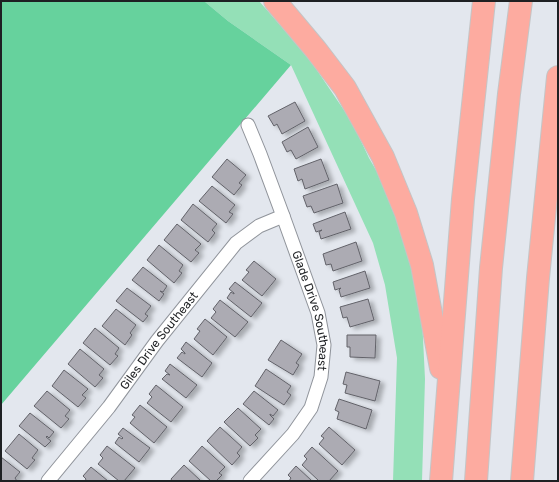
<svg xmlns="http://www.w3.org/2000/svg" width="559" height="482" viewBox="0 0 559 482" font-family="Rubik,sans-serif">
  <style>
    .green { fill: #94e0b7 }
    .forest { fill: #66d29d }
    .building { fill: #acabb3; stroke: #626269; filter: url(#shadow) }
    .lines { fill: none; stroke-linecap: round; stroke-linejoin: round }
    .street-casing { stroke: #90949b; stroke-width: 15 }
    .highway-casing { stroke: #c4c5c6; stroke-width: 24 }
    .street { stroke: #fff; stroke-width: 13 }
    .highway { stroke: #fdaba0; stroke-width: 22 }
    .labels { text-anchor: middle; stroke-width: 3.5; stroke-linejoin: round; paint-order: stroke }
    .street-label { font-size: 12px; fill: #1e2023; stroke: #f0f5fc }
  </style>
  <defs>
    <filter id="shadow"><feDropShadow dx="4.5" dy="2.5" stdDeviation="2" flood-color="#0004"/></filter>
  </defs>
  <rect width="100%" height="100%" fill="#e3e7ee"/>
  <!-- green -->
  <polygon class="green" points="204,1 259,1 308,57 352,122 369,158 384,184 407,246 422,318 425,379 422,481 393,481 397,358 385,285 373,243 291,65 228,21"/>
  <!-- forest -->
  <polygon class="forest" points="1,1 204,1 228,21 291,65 1,405"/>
  <!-- building -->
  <g class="building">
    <polygon points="295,102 305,121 282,134 277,124 274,126 268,116"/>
    <polygon points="308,127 318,147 296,159 291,150 287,152 282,142"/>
    <polygon points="227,159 246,175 239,183 242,185 234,195 212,177"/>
    <polygon points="321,159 329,180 305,189 302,179 298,181 294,169"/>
    <polygon points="337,184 343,203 314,213 311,206 307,207 303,196"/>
    <polygon points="212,186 235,205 229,212 233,214 226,223 199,201"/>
    <polygon points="193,204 217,224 212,230 215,233 208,242 181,220"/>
    <polygon points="345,212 351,229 321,239 319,232 322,230 316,232 313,224"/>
    <polygon points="177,224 201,244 195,250 199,253 191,262 164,240"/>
    <polygon points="356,242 362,261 333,271 331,264 326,265 323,254"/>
    <polygon points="159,245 183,265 179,271 182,273 174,283 147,260"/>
    <polygon points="254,261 276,279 262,296 242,280 249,272 246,270"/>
    <polygon points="143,267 167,286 163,292 160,291 164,294 159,301 132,280"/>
    <polygon points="365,271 370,288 341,297 339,290 341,288 335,290 333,282"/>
    <polygon points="235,282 262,303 251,317 227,298 231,292 234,294 234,293 229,289"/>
    <polygon points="127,288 151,306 145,314 148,316 143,322 116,301"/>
    <polygon points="368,299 374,320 350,327 347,317 343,318 340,307"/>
    <polygon points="220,300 248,322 235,337 211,318 216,312 213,309"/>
    <polygon points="116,309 136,325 130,333 132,335 125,345 102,326"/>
    <polygon points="205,319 227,337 213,355 194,339 200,331 197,329"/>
    <polygon points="95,328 119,348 115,354 118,356 110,365 83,343"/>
    <polygon points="347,335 376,335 375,358 350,357 350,347 347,347"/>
    <polygon points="281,340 302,354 296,363 299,365 293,375 268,360"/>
    <polygon points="186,342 212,363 202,377 177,358 182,352 185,354 185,353 181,349"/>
    <polygon points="80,349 104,369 99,375 103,378 95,387 68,364"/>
    <polygon points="170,364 197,385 186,398 162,379 167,374 170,375 165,371"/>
    <polygon points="266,369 291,386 287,392 291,395 284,405 255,386"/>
    <polygon points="64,370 88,389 82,395 86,398 78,407 52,386"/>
    <polygon points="346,372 380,381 375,401 345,393 347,385 343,384"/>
    <polygon points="156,385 183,407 171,422 147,403 152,397 149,394"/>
    <polygon points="47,391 70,410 65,416 69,419 61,428 34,406"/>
    <polygon points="254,391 278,410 273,416 270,414 270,415 274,419 269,425 243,404"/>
    <polygon points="339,399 372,410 366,429 337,419 339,412 335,410"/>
    <polygon points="140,405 167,427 154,443 130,423 135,417 132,415"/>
    <polygon points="238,408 261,429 255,435 258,438 250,446 224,422"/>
    <polygon points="30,413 54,432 49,438 47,436 46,437 51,441 45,447 19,426"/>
    <polygon points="220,427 242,447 237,453 240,456 232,465 207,441"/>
    <polygon points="329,427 355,450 342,465 319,444 324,438 321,436"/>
    <polygon points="123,428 150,448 139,462 115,443 119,437 122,439 123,438 118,434"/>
    <polygon points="19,434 38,450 32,458 35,460 27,469 5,451"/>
    <polygon points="107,446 135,468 124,481 119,481 98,464 103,458 100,455"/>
    <polygon points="202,446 225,467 219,473 222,475 216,481 211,481 189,461"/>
    <polygon points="312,447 338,471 329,481 319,481 302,465 307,459 304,456"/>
    <polygon points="1,457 20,472 15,478 17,481 1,481"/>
    <polygon points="184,465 201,481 172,481 171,479"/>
    <polygon points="296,466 312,481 289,481 291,478 288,475"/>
    <polygon points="91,467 108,481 85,481 86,479 83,476"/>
  </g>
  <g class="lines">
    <defs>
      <g id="street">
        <path id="s1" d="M248 125 260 154 283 216 318 313 324 345 321 377 311 408 293 434 250 481"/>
        <path id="s2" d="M48 481 109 407 157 341 236 243 259 226 283 216"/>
      </g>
      <g id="highway">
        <polyline points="275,1 316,50 345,88 383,157 406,213 422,265 441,368"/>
        <polyline points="441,481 463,199 484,1"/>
        <polyline points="476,481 491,268 509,94 521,1"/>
        <polyline points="522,481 538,278 558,77"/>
      </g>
    </defs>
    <!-- street casing -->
    <use href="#street" class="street-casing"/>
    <!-- highway casing -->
    <use href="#highway" class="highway-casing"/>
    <!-- street -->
    <use href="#street" class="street"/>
    <!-- highway -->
    <use href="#highway" class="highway"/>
  </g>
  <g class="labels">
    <!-- street labels -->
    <g class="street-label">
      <text dy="4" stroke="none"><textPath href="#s1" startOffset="197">Glade Drive Southeast</textPath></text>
      <text dy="4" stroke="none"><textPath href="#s2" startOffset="179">Giles Drive Southeast</textPath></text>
    </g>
  </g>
  <!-- border -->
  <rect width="559" height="482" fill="none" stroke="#1e2023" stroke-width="4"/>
</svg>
